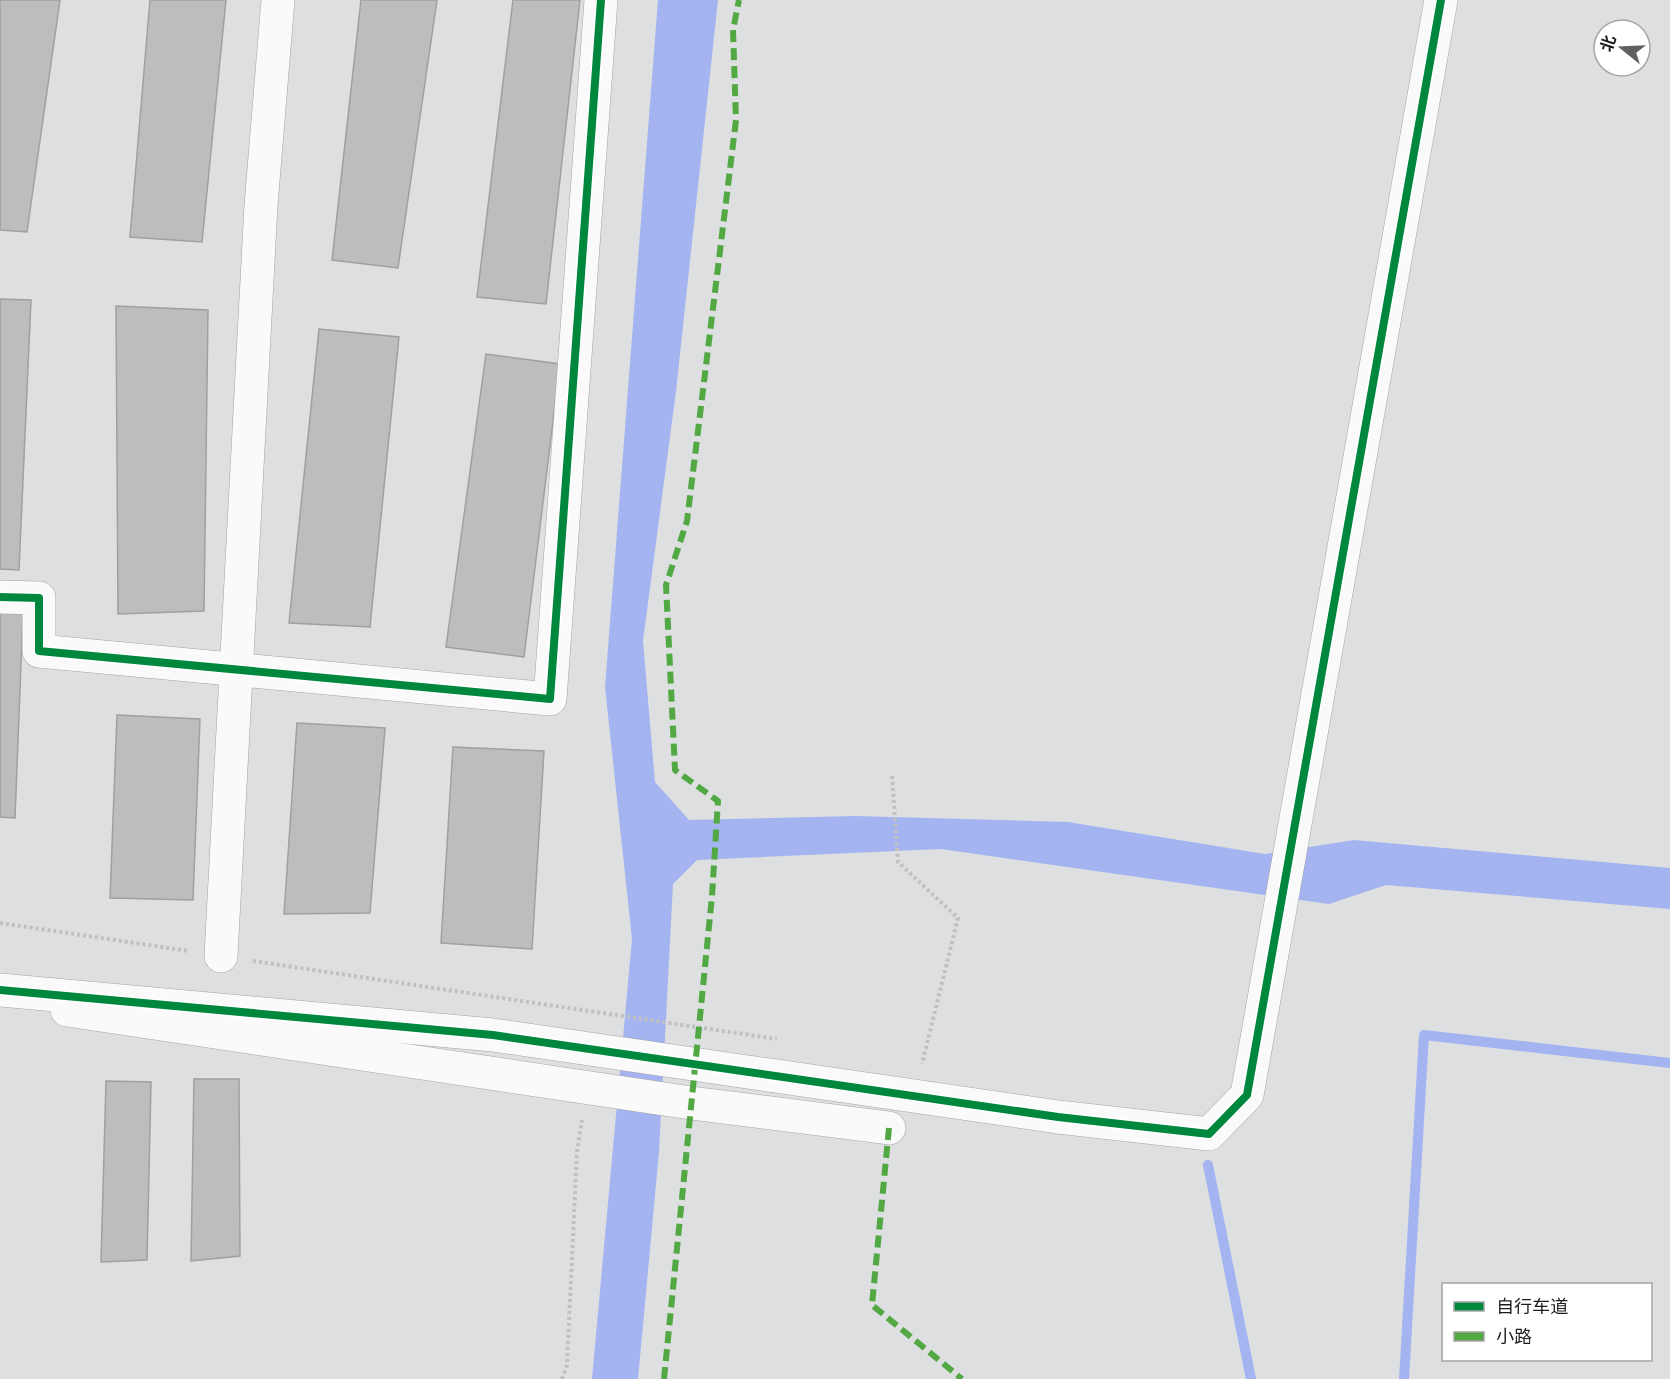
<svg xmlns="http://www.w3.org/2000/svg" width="1670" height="1379" viewBox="0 0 1670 1379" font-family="'Alegreya Sans','Noto Sans SC',sans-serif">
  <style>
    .water { fill: #a4b4f0 }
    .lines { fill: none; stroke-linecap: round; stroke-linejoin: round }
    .stream { stroke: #a4b4f0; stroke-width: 10 }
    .building { fill: #bdbdbf; stroke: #a0a0a2; stroke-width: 1.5 }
    .minor-casing { stroke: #a4a4a6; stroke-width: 34 }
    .tertiary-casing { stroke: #a4a4a6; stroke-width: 34 }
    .path { stroke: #c0c0c1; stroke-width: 4; stroke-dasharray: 3 3; stroke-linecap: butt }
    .minor { stroke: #fafafa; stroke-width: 33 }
    .tertiary { stroke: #fafafa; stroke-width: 33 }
    .quiet { stroke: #52a943; stroke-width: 6; stroke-dasharray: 12 6; stroke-linecap: butt }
    .cycleway-casing { stroke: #fff; stroke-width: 11 }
    .cycleway { stroke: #00873e; stroke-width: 8 }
  </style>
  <rect width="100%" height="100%" fill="#dedfe1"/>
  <!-- water -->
  <polygon class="water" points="658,0 718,0 676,391 643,641 655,782 689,820 855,816 1068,822 1265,854 1354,840 1670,868 1670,909 1386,885 1329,904 941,849 697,860 673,884 659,1152 638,1379 592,1379 632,939 605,687"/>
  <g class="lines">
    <!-- stream -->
    <g class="stream">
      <polyline points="1208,1165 1251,1379"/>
      <polyline points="1404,1379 1424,1035 1670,1063"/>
    </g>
  </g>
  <!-- building -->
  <g class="building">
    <polygon points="0,0 60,0 27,232 0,230"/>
    <polygon points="150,0 226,0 202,242 130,237"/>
    <polygon points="361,0 437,0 398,268 332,260"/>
    <polygon points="513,0 580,0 546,304 477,297"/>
    <polygon points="0,299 31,300 19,570 0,569"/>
    <polygon points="116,306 208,310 204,611 118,614"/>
    <polygon points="319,329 399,337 370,627 289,623"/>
    <polygon points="486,354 560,364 524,657 446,647"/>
    <polygon points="0,612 23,612 15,818 0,817"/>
    <polygon points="117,715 200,719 193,900 110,898"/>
    <polygon points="297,723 385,728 370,913 284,914"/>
    <polygon points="453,747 544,751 532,949 441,943"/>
    <polygon points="194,1079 239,1079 240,1256 191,1261"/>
    <polygon points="106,1081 151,1082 147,1260 101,1262"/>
  </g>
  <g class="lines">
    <defs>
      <polyline id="minor" points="67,1010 691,1103 889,1128"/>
      <g id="tertiary">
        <polyline points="0,597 39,598 39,651 550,699 601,0"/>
        <polyline points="221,956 261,205 278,0"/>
        <polyline points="0,990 493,1035 1058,1117 1209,1134 1247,1095 1441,0"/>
      </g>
    </defs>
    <!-- minor casing -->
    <use href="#minor" class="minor-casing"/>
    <!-- tertiary casing -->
    <use href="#tertiary" class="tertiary-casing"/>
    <!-- path -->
    <g class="path">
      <polyline points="892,776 898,862 958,918 922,1064"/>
      <polyline points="0,923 189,951"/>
      <polyline points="253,961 777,1039"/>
      <polyline points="562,1379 567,1365 577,1152 582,1120"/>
    </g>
    <!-- minor -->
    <use href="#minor" class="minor"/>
    <!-- tertiary -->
    <use href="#tertiary" class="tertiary"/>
    <!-- quiet -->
    <g class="quiet">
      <polyline points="889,1128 872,1305 962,1379"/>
      <polyline points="664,1379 712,896 718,801 675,770 666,585 687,521 736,120 733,30 739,0"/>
    </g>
    <defs>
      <g id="cycleway">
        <polyline points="0,597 39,598 39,651 550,699 601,0"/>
        <polyline points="0,990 493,1035 1058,1117 1209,1134 1247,1095 1441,0"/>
      </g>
    </defs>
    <!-- cycleway casing -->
    <use href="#cycleway" class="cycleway-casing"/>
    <!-- cycleway -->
    <use href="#cycleway" class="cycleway"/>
  </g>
  <!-- legend -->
  <rect x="1442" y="1283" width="210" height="78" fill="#ffffff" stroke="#a4a4a5" stroke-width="1.5"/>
  <rect x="1454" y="1302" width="30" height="9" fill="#00873e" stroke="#a4a4a5" stroke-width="1.5"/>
  <text x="1496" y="1313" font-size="18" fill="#1c1c1e">自行车道</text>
  <rect x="1454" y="1332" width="30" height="9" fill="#52a943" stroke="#a4a4a5" stroke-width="1.5"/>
  <text x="1496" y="1343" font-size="18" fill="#1c1c1e">小路</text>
  <!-- north arrow -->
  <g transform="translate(1622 48) rotate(288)"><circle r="28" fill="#ffffff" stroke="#a4a4a5" stroke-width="1.5"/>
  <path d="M0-4.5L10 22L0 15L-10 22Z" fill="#606062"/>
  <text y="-9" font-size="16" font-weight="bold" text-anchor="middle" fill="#1c1c1e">北</text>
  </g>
</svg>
